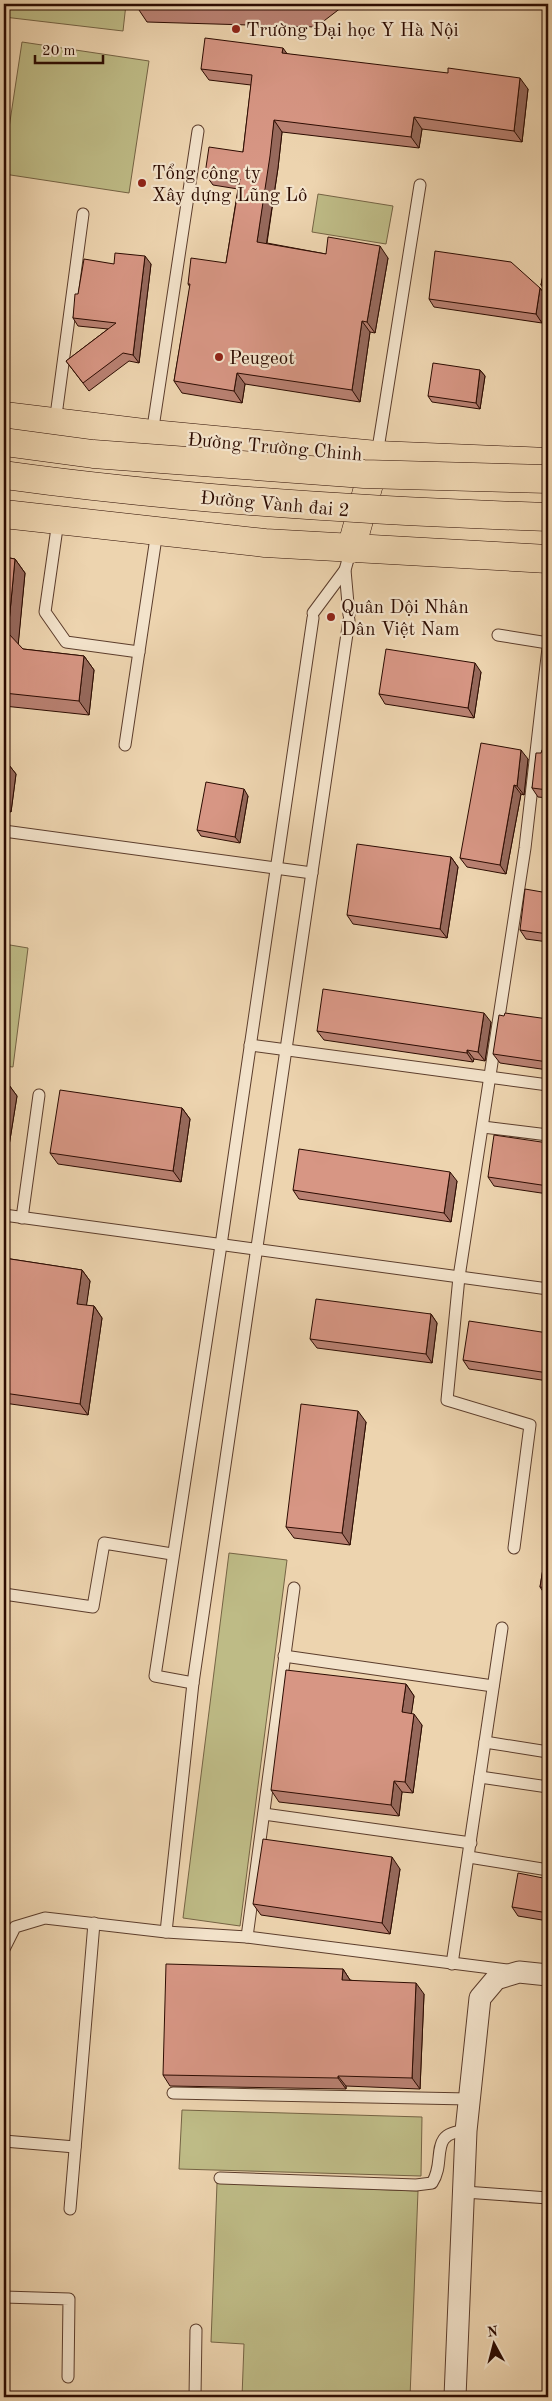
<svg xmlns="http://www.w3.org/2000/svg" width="552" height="2401" viewBox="0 0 552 2401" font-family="'Old Standard TT',serif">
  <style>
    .park { fill: #bebb86; stroke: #756344 }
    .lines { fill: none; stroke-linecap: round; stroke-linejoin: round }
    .service-casing { stroke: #5c3d2c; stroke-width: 13 }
    .minor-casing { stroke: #5c3d2c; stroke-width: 23 }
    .primary-casing { stroke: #2c0b01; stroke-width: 29 }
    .service { stroke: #f3e3cb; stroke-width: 11 }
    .minor { stroke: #f3e3cb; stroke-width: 21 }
    .primary { stroke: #edd4af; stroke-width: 28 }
    .trunk-bridge-casing { stroke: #2c0b01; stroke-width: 29; stroke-linecap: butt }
    .trunk-bridge { stroke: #edd4af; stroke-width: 28 }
    .wall { fill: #b98172; stroke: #2c0b01 }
    .shaded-wall { fill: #96695c; stroke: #2c0b01 }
    .building { fill: #d79684; stroke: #2c0b01 }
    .poi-dot { fill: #8f2418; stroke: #f3e3cb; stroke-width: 2 }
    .labels { text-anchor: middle; stroke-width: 4.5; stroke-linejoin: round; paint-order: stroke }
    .poi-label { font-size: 19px; fill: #2c0b01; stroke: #f3e3cb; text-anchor: start }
    .street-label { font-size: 19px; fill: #2c0b01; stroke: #f3e3cb }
  </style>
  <rect width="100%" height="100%" fill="#edd4af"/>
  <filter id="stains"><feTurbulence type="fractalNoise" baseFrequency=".004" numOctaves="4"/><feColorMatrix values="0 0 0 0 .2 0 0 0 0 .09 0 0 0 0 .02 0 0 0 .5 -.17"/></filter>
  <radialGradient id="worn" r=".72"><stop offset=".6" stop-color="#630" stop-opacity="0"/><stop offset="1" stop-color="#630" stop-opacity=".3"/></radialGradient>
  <!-- park -->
  <g class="park">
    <polygon points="4,4 126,4 123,31 4,17"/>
    <polygon points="22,42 149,61 129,193 4,174 4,161"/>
    <polygon points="318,194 393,206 386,244 312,232"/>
    <polygon points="4,944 28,948 13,1067 4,1066"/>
    <polygon points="229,1553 287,1560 240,1926 183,1918"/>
    <polygon points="182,2110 422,2117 421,2176 179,2169"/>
    <polygon points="217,2183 418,2191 410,2397 242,2397 244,2344 211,2342"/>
  </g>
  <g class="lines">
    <defs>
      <g id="service">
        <polyline points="55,423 83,214"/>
        <polyline points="152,434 198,131"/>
        <polyline points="377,455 420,185"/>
        <polyline points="58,521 45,612 66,642 139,652"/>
        <polyline points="313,613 345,570"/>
        <polyline points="349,615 345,570 351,549"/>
        <polyline points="498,635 548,643"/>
        <polyline points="125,745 157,531"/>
        <polyline points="4,831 312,873"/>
        <polyline points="250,1045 548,1085"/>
        <polyline points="483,1127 548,1135"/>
        <polyline points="4,1215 548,1289"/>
        <polyline points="22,1218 39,1095"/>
        <polyline points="514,1548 530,1425 447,1400 459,1277 525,848 548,648"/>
        <polyline points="4,1594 93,1607 104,1543 172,1554"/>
        <polyline points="284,1656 493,1686"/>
        <polyline points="193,1683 155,1676 221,1245 313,618"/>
        <polyline points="485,1742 548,1752"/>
        <polyline points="480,1777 548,1787"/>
        <polyline points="264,1814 471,1843"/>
        <polyline points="469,1857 548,1870"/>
        <polyline points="166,1932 193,1683 349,620"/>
        <polyline points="247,1937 294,1588"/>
        <polyline points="4,1949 15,1927 45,1918 166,1932 247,1937 507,1970"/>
        <polyline points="452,1964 502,1628"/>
        <polyline points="173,2093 469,2099"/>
        <polyline points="4,2141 75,2147"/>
        <path d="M220 2178 416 2185 432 2183C447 2161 427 2132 466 2131"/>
        <polyline points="465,2192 548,2198"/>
        <polyline points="70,2209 94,1923"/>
        <polyline points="4,2297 69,2299 68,2377"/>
        <polyline points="195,2397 196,2330"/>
      </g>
      <polyline id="minor" points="455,2397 466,2131 480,1998 496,1979 519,1972 548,1975"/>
      <g id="primary">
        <polyline points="4,416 152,434 377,455 548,462"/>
        <polyline points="4,514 265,543 548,559"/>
        <polyline points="351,549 377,455"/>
      </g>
    </defs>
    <!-- service casing -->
    <use href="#service" class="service-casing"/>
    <!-- minor casing -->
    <use href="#minor" class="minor-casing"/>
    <!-- primary casing -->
    <use href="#primary" class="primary-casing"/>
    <!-- service -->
    <use href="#service" class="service"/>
    <!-- minor -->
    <use href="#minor" class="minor"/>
    <!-- primary -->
    <use href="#primary" class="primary"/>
    <defs>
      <g id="trunk-bridge">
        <polyline points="4,442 93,454 364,474 548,479"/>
        <path d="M4 475C184 500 366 511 548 517"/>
      </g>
    </defs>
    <!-- trunk-bridge casing -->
    <use href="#trunk-bridge" class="trunk-bridge-casing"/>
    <!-- trunk-bridge -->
    <use href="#trunk-bridge" class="trunk-bridge"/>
  </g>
  <!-- wall -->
  <g class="wall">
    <polygon points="135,4 346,4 316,27 147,22"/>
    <polygon points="287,54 528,89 522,142 422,129 419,148 282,132 278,168 267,243 326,254 388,258 375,333 370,332 360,402 245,384 242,403 182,393 174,381 190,287 188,284 226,263 238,189 213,185 205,174 243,152 251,85 209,80 201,69"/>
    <polygon points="548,254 548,292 546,292 541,285"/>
    <polygon points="114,264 151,264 139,363 129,361 89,391 66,361 108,329 78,326 73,318 78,294"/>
    <polygon points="540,288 546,296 542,323 434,307 429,299"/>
    <polygon points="480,370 485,376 480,409 432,402 428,396"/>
    <polygon points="4,557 15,559 25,573 18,644 23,649 84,656 94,670 89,715 4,706"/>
    <polygon points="481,672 474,718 385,704 379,694"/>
    <polygon points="548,751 548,798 538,797 532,788 541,753"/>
    <polygon points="528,759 524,795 521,794 506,874 467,867 460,858"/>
    <polygon points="4,764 9,765 16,774 11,812 4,811"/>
    <polygon points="248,796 240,843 201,836 197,830"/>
    <polygon points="451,857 458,867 447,938 353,924 347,915"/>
    <polygon points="548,893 548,942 526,939 520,930"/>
    <polygon points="548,1019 548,1070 500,1063 493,1054"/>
    <polygon points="491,1022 485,1061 474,1059 473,1062 324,1040 317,1031"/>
    <polygon points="4,1084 9,1085 17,1096 8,1152 4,1151"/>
    <polygon points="182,1108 190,1119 181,1182 58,1164 50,1153"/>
    <polygon points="548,1143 548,1194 494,1186 488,1177"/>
    <polygon points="457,1181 451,1222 299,1199 293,1190"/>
    <polygon points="4,1258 82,1270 90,1281 86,1306 94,1306 102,1318 88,1415 4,1403"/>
    <polygon points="431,1314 437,1323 432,1363 317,1348 310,1339"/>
    <polygon points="548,1333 548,1381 469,1369 463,1360"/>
    <polygon points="366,1422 350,1545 294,1538 286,1527"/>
    <polygon points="548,1538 548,1596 546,1596 540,1587"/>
    <polygon points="406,1684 414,1696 411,1714 422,1725 413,1793 402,1792 399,1816 279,1802 271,1790"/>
    <polygon points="400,1869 390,1934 261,1915 253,1904"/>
    <polygon points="548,1879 548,1921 518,1916 512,1907"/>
    <polygon points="343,1969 350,1980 424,1994 420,2089 346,2086 346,2089 170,2086 163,2075"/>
  </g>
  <!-- shaded-wall -->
  <g class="shaded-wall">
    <polygon points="283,48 291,59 282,53"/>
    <polygon points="520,78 528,89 522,142 514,131"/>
    <polygon points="414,117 422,129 419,148 411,137"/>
    <polygon points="274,120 282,132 278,168 265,253 257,242"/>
    <polygon points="380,246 388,258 375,333 367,322"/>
    <polygon points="145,256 151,264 139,363 133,355"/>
    <polygon points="540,288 546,296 542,323 536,314"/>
    <polygon points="362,321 370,332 360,402 352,390"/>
    <polygon points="480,370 485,376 480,409 476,403"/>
    <polygon points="237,373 245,384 242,403 234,391"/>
    <polygon points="15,559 25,573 18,647 8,633"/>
    <polygon points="84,656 94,670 89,715 79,701"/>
    <polygon points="475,663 481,672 474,718 468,708"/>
    <polygon points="521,750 528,759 524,795 517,786"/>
    <polygon points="9,765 16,774 11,812 4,802"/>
    <polygon points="514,785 521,794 506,874 500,865"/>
    <polygon points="244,789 248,796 240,843 235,837"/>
    <polygon points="451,857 458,867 447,938 440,929"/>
    <polygon points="484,1013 491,1022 485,1061 478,1052"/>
    <polygon points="467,1050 474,1059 473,1062 467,1053"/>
    <polygon points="9,1085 17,1096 8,1152 4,1145 4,1119"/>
    <polygon points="182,1108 190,1119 181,1182 173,1171"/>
    <polygon points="450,1172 457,1181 451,1222 444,1213"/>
    <polygon points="82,1270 90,1281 85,1316 77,1304"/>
    <polygon points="94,1306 102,1318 88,1415 80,1404"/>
    <polygon points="431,1314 437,1323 432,1363 426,1354"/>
    <polygon points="358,1411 366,1422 350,1545 342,1533"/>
    <polygon points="406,1684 414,1696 410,1724 402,1712"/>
    <polygon points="414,1714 422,1725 413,1793 405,1782"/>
    <polygon points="394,1781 402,1792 399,1816 391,1805"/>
    <polygon points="392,1857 400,1869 390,1934 382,1923"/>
    <polygon points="343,1969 350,1980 350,1991 342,1980"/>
    <polygon points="416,1983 424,1994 420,2089 412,2078"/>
    <polygon points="338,2076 346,2086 346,2089 338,2078"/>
  </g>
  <!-- building -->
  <g class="building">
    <polygon points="135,4 312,4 304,9 135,5"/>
    <polygon points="205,38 283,48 282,53 448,73 448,68 520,78 514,131 414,117 411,137 274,120 270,156 257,242 326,254 328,237 380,246 367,322 362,321 352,390 237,373 234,391 174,381 190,284 188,284 191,258 226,263 240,179 205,174 209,147 243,152 252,75 201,69"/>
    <polygon points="435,251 511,262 540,288 536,314 429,299"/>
    <polygon points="115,253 145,256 133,355 123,353 83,383 66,361 116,323 73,318 75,294 78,294 84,259 114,264"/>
    <polygon points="547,253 548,254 548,287 541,285"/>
    <polygon points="433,363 480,370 476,403 428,396"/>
    <polygon points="4,557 15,559 8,633 23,649 84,656 79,701 4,693"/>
    <polygon points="386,649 475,663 468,708 379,694"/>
    <polygon points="481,743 521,750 517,786 514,785 500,865 460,858"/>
    <polygon points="542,750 548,751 548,790 532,788 536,753 541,753"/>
    <polygon points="4,764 9,765 4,802"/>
    <polygon points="206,782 244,789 235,837 197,830"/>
    <polygon points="357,844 451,857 440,929 347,915"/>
    <polygon points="525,889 548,893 548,934 520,930"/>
    <polygon points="323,989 484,1013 478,1052 467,1050 467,1053 317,1031"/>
    <polygon points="505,1013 548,1019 548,1062 493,1054 499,1015 504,1016"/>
    <polygon points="4,1084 9,1085 4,1119"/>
    <polygon points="60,1090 182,1108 173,1171 50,1153"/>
    <polygon points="494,1135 548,1143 548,1186 488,1177"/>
    <polygon points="299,1149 450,1172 444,1213 293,1190"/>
    <polygon points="4,1258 82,1270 77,1304 94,1306 80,1404 4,1393"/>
    <polygon points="316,1299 431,1314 426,1354 310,1339"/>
    <polygon points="469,1321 548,1333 548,1373 463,1360"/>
    <polygon points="301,1404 358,1411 342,1533 286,1527"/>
    <polygon points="548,1538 548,1588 540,1587"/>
    <polygon points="286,1670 406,1684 402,1712 414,1714 405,1782 394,1781 391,1805 271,1790"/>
    <polygon points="263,1839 392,1857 382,1923 253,1904"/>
    <polygon points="518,1873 548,1879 548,1913 512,1907"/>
    <polygon points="166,1964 343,1969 342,1980 416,1983 412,2078 338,2076 338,2078 163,2075"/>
  </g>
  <!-- markers -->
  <g class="poi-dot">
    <circle cx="236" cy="29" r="5"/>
    <circle cx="142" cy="183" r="5"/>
    <circle cx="219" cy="357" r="5"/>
    <circle cx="331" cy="617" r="5"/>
  </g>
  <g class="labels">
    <!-- poi labels -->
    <g class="poi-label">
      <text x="246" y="36">Trường Đại học Y Hà Nội</text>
      <text x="152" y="179">Tổng công ty<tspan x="152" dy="22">Xây dựng Lũng Lô</tspan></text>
      <text x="229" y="364">Peugeot</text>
      <text x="341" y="613">Quân Dội Nhân<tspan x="341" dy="22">Dân Việt Nam</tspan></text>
    </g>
    <!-- street labels -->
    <g class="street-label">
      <text transform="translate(275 446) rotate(5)" y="7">Đường Trường Chinh</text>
      <text transform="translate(275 503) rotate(5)" y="7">Đường Vành đai 2</text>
    </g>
  </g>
  <!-- margin -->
  <rect width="552" height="2401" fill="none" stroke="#edd4af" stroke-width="20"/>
  <rect x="5" y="5" width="542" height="2391" fill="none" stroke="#2c0b01" stroke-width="2.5"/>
  <rect x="10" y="10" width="532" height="2381" fill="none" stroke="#2c0b01"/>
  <!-- north arrow -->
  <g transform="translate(494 2344) rotate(353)" stroke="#f3e3cb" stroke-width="4" paint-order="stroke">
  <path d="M0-4L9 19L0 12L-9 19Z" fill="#2c0b01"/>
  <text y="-8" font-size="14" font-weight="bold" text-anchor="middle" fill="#2c0b01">N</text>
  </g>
  <!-- scale -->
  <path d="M35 55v8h68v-8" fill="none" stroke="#2c0b01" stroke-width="2.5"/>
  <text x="42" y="55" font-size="15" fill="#2c0b01" stroke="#f3e3cb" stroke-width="4" paint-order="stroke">20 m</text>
  <rect width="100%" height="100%" filter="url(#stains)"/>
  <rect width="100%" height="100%" fill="url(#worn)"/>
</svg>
